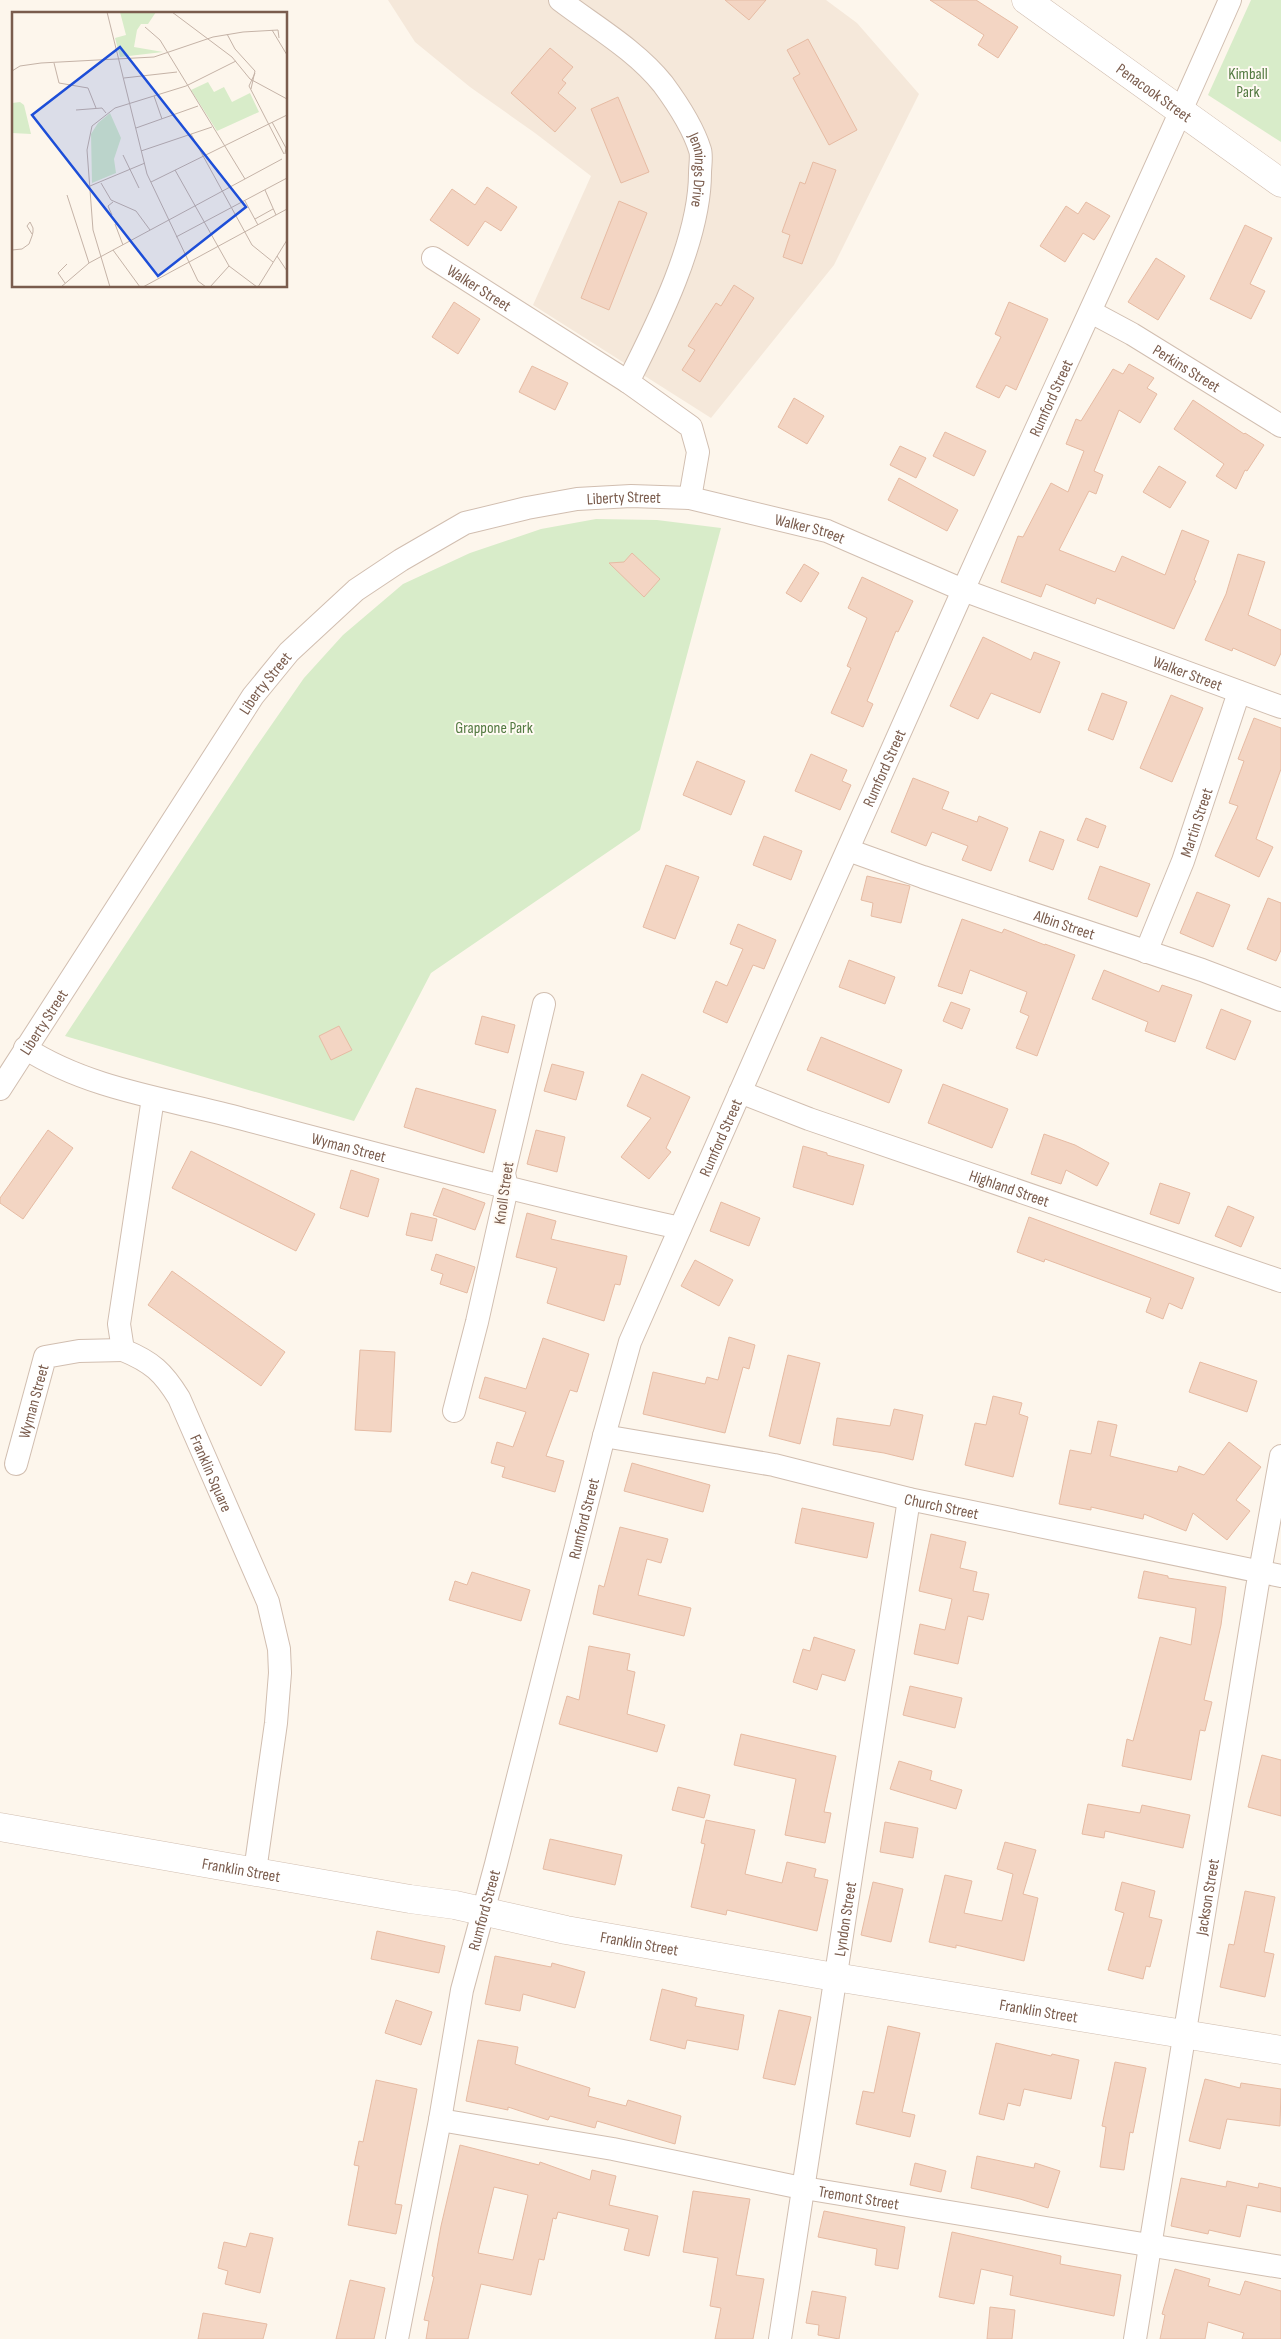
<svg xmlns="http://www.w3.org/2000/svg" width="1281" height="2339" viewBox="0 0 1281 2339" font-family="'Sofia Sans Condensed',sans-serif">
  <style>
    .residential { fill: #f5e8da }
    .green { fill: #d8ecc9 }
    .building { fill: #f3d5c3; stroke: #e6bba3; fill-rule: evenodd }
    .lines { fill: none; stroke-linecap: round; stroke-linejoin: round }
    .minor-casing { stroke: #d1beb0; stroke-width: 24 }
    .tertiary-casing { stroke: #d1beb0; stroke-width: 29 }
    .minor { stroke: #fff; stroke-width: 22 }
    .tertiary { stroke: #fff; stroke-width: 28 }
    .labels { text-anchor: middle; stroke-width: 4; stroke-linejoin: round; paint-order: stroke }
    .park-label { font-size: 16px; fill: #537a41; stroke: #fffaf3 }
    .street-label { font-size: 16px; fill: #7a5c4d; stroke: #fffaf3 }
    .inset-road { fill: none; stroke: #c5b3a7; stroke-width: 1 }
    .view { fill: #1d4ed8; fill-opacity: 0.15; stroke: #1d4ed8; stroke-width: 2.5 }
    .inset-edge { fill: none; stroke: #7a5c4d; stroke-width: 2.5 }
  </style>
  <rect width="100%" height="100%" fill="#fdf6ec"/>
  <!-- residential -->
  <polygon class="residential" points="388,0 826,0 857,23 919,94 834,265 711,418 533,305 591,176 535,133 470,87 415,42"/>
  <!-- green -->
  <g class="green">
    <polygon points="1251,0 1281,0 1281,142 1208,95"/>
    <polygon points="596,519 657,520 721,528 640,830 431,973 354,1121 65,1036 254,750 304,678 343,635 403,584 470,553 541,529"/>
  </g>
  <!-- building -->
  <g class="building">
    <polygon points="725,0 766,0 749,20"/>
    <polygon points="930,0 976,0 1018,27 998,58 978,45 984,35"/>
    <polygon points="808,39 857,130 829,145 793,78 800,74 787,50"/>
    <polygon points="550,48 573,67 562,80 566,83 558,93 576,108 555,132 511,93"/>
    <polygon points="618,97 649,172 621,183 591,109"/>
    <polygon points="813,162 836,170 802,264 783,257 790,235 782,232 800,182 805,184"/>
    <polygon points="487,187 517,207 501,231 485,221 468,246 430,220 452,189 475,205"/>
    <polygon points="619,201 647,213 609,310 581,298"/>
    <polygon points="1086,202 1110,216 1094,240 1083,233 1065,262 1040,246 1066,206 1078,214"/>
    <polygon points="1245,225 1272,238 1250,284 1265,291 1251,319 1210,299"/>
    <polygon points="1156,258 1185,276 1158,320 1128,302"/>
    <polygon points="734,285 754,298 700,382 682,370 695,350 688,346 716,303 721,306"/>
    <polygon points="454,302 480,319 458,354 432,337"/>
    <polygon points="1009,302 1048,319 1016,390 1006,385 999,398 976,387 1001,337 995,334"/>
    <polygon points="1129,364 1154,378 1147,388 1157,394 1140,423 1119,410 1094,471 1103,475 1096,494 1089,491 1059,550 1115,572 1122,556 1165,575 1182,530 1209,541 1194,580 1196,581 1174,629 1097,598 1095,604 1046,584 1041,597 1001,582 1018,536 1023,537 1051,483 1068,492 1084,451 1066,444 1076,419 1081,421 1113,369 1123,374"/>
    <polygon points="532,366 568,383 555,410 519,392"/>
    <polygon points="794,398 824,416 807,444 778,427"/>
    <polygon points="1193,400 1244,434 1245,433 1264,445 1247,471 1245,470 1236,489 1216,476 1224,464 1174,429"/>
    <polygon points="945,432 986,451 974,476 933,456"/>
    <polygon points="900,446 926,458 916,478 890,465"/>
    <polygon points="1159,466 1186,482 1170,508 1143,492"/>
    <polygon points="899,478 958,510 947,531 888,500"/>
    <polygon points="632,553 660,579 644,597 609,563 624,562"/>
    <polygon points="1238,554 1265,562 1248,615 1281,630 1281,653 1275,666 1233,648 1232,651 1205,640 1226,594"/>
    <polygon points="804,564 819,573 801,602 786,593"/>
    <polygon points="862,577 913,601 898,632 896,631 867,701 873,704 863,727 831,713 851,668 847,666 867,618 848,608"/>
    <polygon points="983,637 1031,660 1034,652 1060,662 1040,713 991,693 978,719 950,706"/>
    <polygon points="1102,693 1127,702 1113,740 1088,730"/>
    <polygon points="1171,695 1203,708 1172,782 1140,768"/>
    <polygon points="1254,718 1281,728 1281,769 1256,839 1273,847 1259,877 1215,856 1238,806 1229,803 1244,761 1238,759"/>
    <polygon points="811,754 847,770 842,781 851,785 840,810 795,791"/>
    <polygon points="697,761 745,781 731,815 683,795"/>
    <polygon points="913,778 949,792 942,809 977,822 979,816 1008,828 991,871 962,860 968,846 932,832 926,846 891,832"/>
    <polygon points="1086,818 1106,826 1098,848 1077,840"/>
    <polygon points="1040,831 1064,840 1053,870 1029,861"/>
    <polygon points="764,836 802,851 791,880 753,865"/>
    <polygon points="666,865 699,877 675,939 643,927"/>
    <polygon points="1100,866 1150,884 1137,917 1088,899"/>
    <polygon points="867,876 910,886 901,923 871,916 873,903 861,900"/>
    <polygon points="1197,892 1230,905 1213,947 1180,933"/>
    <polygon points="1268,898 1281,903 1281,950 1276,961 1247,949"/>
    <polygon points="962,919 1002,933 1004,929 1045,945 1045,944 1075,955 1037,1056 1016,1048 1029,1016 1020,1012 1027,992 970,970 962,994 938,986"/>
    <polygon points="738,924 776,940 764,969 753,965 727,1023 703,1012 716,981 727,986 743,949 730,944"/>
    <polygon points="849,960 895,977 885,1004 839,987"/>
    <polygon points="1104,970 1159,992 1162,985 1192,995 1175,1042 1145,1031 1148,1022 1092,999"/>
    <polygon points="951,1002 970,1009 962,1029 943,1021"/>
    <polygon points="1221,1009 1251,1021 1235,1060 1206,1048"/>
    <polygon points="482,1016 515,1025 508,1053 475,1044"/>
    <polygon points="339,1026 352,1050 331,1060 319,1036"/>
    <polygon points="821,1037 902,1070 889,1103 807,1070"/>
    <polygon points="552,1064 584,1072 576,1100 544,1091"/>
    <polygon points="642,1074 690,1097 666,1148 671,1152 649,1179 621,1157 651,1118 627,1106"/>
    <polygon points="943,1084 1008,1109 992,1148 928,1123"/>
    <polygon points="416,1088 496,1110 484,1153 404,1127"/>
    <polygon points="48,1130 73,1148 23,1219 0,1203 0,1198"/>
    <polygon points="536,1130 565,1137 557,1172 527,1164"/>
    <polygon points="1044,1134 1075,1145 1109,1163 1097,1186 1066,1170 1061,1184 1031,1174"/>
    <polygon points="803,1146 827,1153 827,1155 864,1165 853,1205 793,1187"/>
    <polygon points="191,1151 315,1214 296,1251 172,1188"/>
    <polygon points="351,1170 379,1179 368,1217 340,1208"/>
    <polygon points="1160,1183 1190,1193 1179,1224 1150,1214"/>
    <polygon points="443,1188 485,1203 475,1230 433,1215"/>
    <polygon points="721,1202 760,1218 749,1246 710,1231"/>
    <polygon points="1228,1206 1254,1217 1241,1247 1215,1236"/>
    <polygon points="411,1213 437,1219 432,1241 406,1235"/>
    <polygon points="527,1213 556,1221 551,1239 627,1256 620,1285 615,1284 604,1321 547,1303 557,1268 516,1257"/>
    <polygon points="1029,1217 1194,1278 1182,1309 1169,1303 1163,1319 1146,1312 1151,1298 1045,1259 1044,1262 1017,1252"/>
    <polygon points="436,1254 475,1267 467,1293 440,1284 443,1274 431,1270"/>
    <polygon points="695,1260 733,1280 719,1306 681,1286"/>
    <polygon points="172,1271 285,1352 261,1386 148,1305"/>
    <polygon points="729,1337 755,1345 749,1369 743,1367 725,1433 643,1414 653,1372 705,1384 707,1377 718,1380"/>
    <polygon points="543,1338 589,1354 577,1392 570,1390 546,1456 564,1461 555,1492 502,1477 505,1467 491,1463 497,1442 513,1447 526,1412 479,1398 485,1377 526,1389"/>
    <polygon points="360,1350 395,1352 391,1432 355,1430"/>
    <polygon points="788,1355 820,1363 800,1444 769,1436"/>
    <polygon points="1200,1362 1257,1381 1247,1412 1189,1392"/>
    <polygon points="993,1396 1022,1403 1019,1414 1028,1417 1013,1477 965,1465 975,1423 986,1425"/>
    <polygon points="894,1409 923,1415 913,1460 884,1453 833,1445 837,1418 890,1426"/>
    <polygon points="1098,1421 1117,1425 1110,1456 1177,1472 1179,1466 1204,1475 1229,1442 1261,1467 1236,1500 1250,1511 1227,1540 1193,1513 1186,1531 1144,1514 1143,1519 1091,1507 1091,1510 1059,1504 1070,1450 1091,1454"/>
    <polygon points="632,1463 710,1485 703,1512 624,1491"/>
    <polygon points="802,1508 874,1523 867,1558 795,1543"/>
    <polygon points="620,1527 668,1539 661,1563 647,1559 638,1595 691,1608 684,1636 593,1614 599,1585 604,1587"/>
    <polygon points="931,1534 966,1542 960,1568 977,1572 973,1591 989,1594 983,1620 968,1616 958,1664 914,1654 920,1624 945,1630 952,1599 919,1591"/>
    <polygon points="1144,1571 1168,1576 1168,1578 1226,1587 1221,1625 1204,1700 1212,1702 1205,1731 1200,1730 1191,1780 1122,1766 1127,1739 1133,1741 1160,1637 1191,1645 1196,1608 1138,1598"/>
    <polygon points="472,1572 530,1590 521,1621 449,1600 455,1581 467,1585"/>
    <polygon points="814,1637 855,1650 845,1681 822,1674 817,1690 793,1682 803,1649 810,1651"/>
    <polygon points="589,1646 630,1654 627,1670 635,1672 627,1714 665,1725 657,1752 559,1724 567,1696 579,1700"/>
    <polygon points="910,1686 962,1698 955,1728 903,1715"/>
    <polygon points="741,1734 836,1756 824,1812 831,1813 825,1843 785,1835 796,1779 734,1765"/>
    <polygon points="1262,1755 1281,1760 1281,1816 1248,1807"/>
    <polygon points="899,1761 932,1771 930,1780 962,1790 956,1809 890,1789"/>
    <polygon points="678,1787 710,1795 704,1818 672,1810"/>
    <polygon points="1088,1804 1140,1813 1142,1805 1190,1815 1183,1848 1105,1831 1104,1838 1082,1834"/>
    <polygon points="706,1820 755,1830 745,1874 782,1883 787,1862 816,1869 814,1877 828,1880 817,1931 727,1910 726,1915 691,1907 705,1844 701,1843"/>
    <polygon points="885,1822 918,1828 913,1858 880,1852"/>
    <polygon points="550,1839 622,1855 615,1885 543,1869"/>
    <polygon points="1005,1842 1036,1850 1023,1894 1038,1898 1024,1961 956,1945 956,1948 929,1942 945,1875 972,1881 964,1913 1002,1921 1013,1874 997,1869"/>
    <polygon points="873,1882 903,1889 891,1942 861,1935"/>
    <polygon points="1122,1882 1155,1891 1149,1917 1162,1920 1150,1967 1146,1966 1143,1979 1108,1970 1124,1913 1115,1910"/>
    <polygon points="1245,1891 1275,1897 1264,1952 1274,1954 1265,1997 1220,1987 1229,1944 1234,1945"/>
    <polygon points="377,1931 445,1946 439,1973 371,1959"/>
    <polygon points="495,1956 551,1967 552,1963 585,1972 575,2008 523,1994 520,2011 485,2004"/>
    <polygon points="662,1989 697,1998 695,2006 744,2015 738,2050 687,2040 685,2049 650,2040"/>
    <polygon points="396,2000 432,2012 421,2045 385,2033"/>
    <polygon points="779,2010 811,2017 795,2085 763,2078"/>
    <polygon points="888,2026 920,2033 902,2112 915,2115 910,2137 856,2124 863,2091 874,2093"/>
    <polygon points="478,2040 518,2047 515,2064 590,2088 588,2096 626,2106 628,2100 681,2116 675,2144 597,2121 595,2128 550,2116 548,2120 508,2107 508,2110 466,2101"/>
    <polygon points="996,2043 1051,2056 1052,2054 1079,2060 1071,2099 1024,2089 1020,2106 1008,2103 1004,2120 979,2114"/>
    <polygon points="1115,2062 1146,2068 1133,2133 1130,2132 1124,2170 1100,2167 1106,2127 1102,2126"/>
    <polygon points="1205,2079 1240,2088 1241,2083 1281,2089 1280,2126 1227,2119 1220,2149 1189,2141"/>
    <polygon points="376,2080 417,2089 395,2204 402,2205 396,2234 348,2225 359,2166 354,2165 359,2141 363,2142"/>
    <path d="M460 2145 539 2165 540 2162 590 2180 592 2170 616 2176 609 2205 658 2216 649 2256 624 2250 629 2229 558 2212 556 2219 553 2218 544 2260 539 2259 531 2295 481 2284 468 2339H426L429 2321 424 2320 434 2277 432 2276 441 2226ZM494 2187 528 2195 513 2260 478 2253Z"/>
    <polygon points="977,2156 1034,2168 1035,2163 1060,2171 1048,2208 1020,2199 971,2188"/>
    <polygon points="915,2163 946,2171 941,2192 910,2185"/>
    <polygon points="1181,2178 1226,2187 1227,2181 1258,2188 1259,2183 1281,2188 1281,2212 1247,2205 1240,2237 1209,2230 1208,2234 1171,2226"/>
    <polygon points="693,2191 750,2199 736,2275 764,2279 753,2339 715,2339 721,2308 710,2306 718,2258 683,2252"/>
    <polygon points="824,2211 905,2227 898,2269 875,2265 877,2249 818,2237"/>
    <polygon points="952,2232 1061,2256 1060,2264 1121,2275 1114,2316 1010,2295 1013,2276 981,2269 974,2304 939,2297"/>
    <polygon points="250,2233 273,2238 260,2293 225,2284 228,2271 218,2268 224,2242 246,2247"/>
    <polygon points="1175,2269 1210,2279 1208,2286 1240,2295 1245,2281 1281,2291 1281,2339 1242,2339 1244,2333 1208,2322 1205,2339 1160,2339 1165,2315 1162,2314"/>
    <polygon points="350,2280 385,2288 374,2339 336,2339"/>
    <polygon points="812,2291 846,2297 839,2339 818,2335 819,2325 806,2323"/>
    <polygon points="990,2307 1015,2310 1012,2339 987,2339"/>
    <polygon points="203,2313 267,2324 263,2339 198,2339"/>
  </g>
  <g class="lines">
    <defs>
      <g id="minor">
        <path id="s1" d="M560 0C594 26 636 50 663 84 677 103 693 127 700 150 702 156 700 166 700 173 700 239 658 323 628 382"/>
        <path id="s2" d="M433 258 628 382 691 427 698 452 690 498"/>
        <path id="s3" d="M1091 312 1132 334 1281 426"/>
        <path id="s4" d="M848 850 923 877 1202 970 1281 1000"/>
        <path id="s5" d="M1146 952 1183 861 1239 692"/>
        <path id="s6" d="M25 1048C90 1090 170 1099 243 1119 388 1157 533 1196 680 1228"/>
        <path id="s7" d="M0 1089 253 696 289 652 356 590 401 560 465 523 527 508 577 499 631 496 690 498 827 531 963 590 1281 707"/>
        <path id="s8" d="M740 1092 809 1119 1281 1281"/>
        <path id="s9" d="M153 1098 119 1324 123 1350C152 1362 163 1372 179 1398L268 1602 279 1649 280 1673 276 1723 255 1871"/>
        <polyline points="454,1411 477,1322 507,1188 504,1173 544,1004"/>
        <path id="s10" d="M604 1436 774 1465 909 1499 1281 1576"/>
        <path id="s11" d="M16 1464 45 1357 79 1351 123 1350"/>
        <path id="s12" d="M440 2120 613 2149 792 2186 1281 2267"/>
        <path id="s13" d="M397 2339 440 2120 462 1990 496 1864 604 1436 630 1342C741 1090 852 837 965 586 1053 390 1144 197 1230 0"/>
        <path id="s14" d="M780 2339 909 1499"/>
        <path id="s15" d="M1135 2339 1257 1588 1281 1456"/>
      </g>
      <g id="tertiary">
        <path id="s16" d="M1026 0 1281 183"/>
        <path id="s17" d="M0 1827 410 1899 455 1905 566 1930 823 1975 1281 2050"/>
      </g>
    </defs>
    <!-- minor casing -->
    <use href="#minor" class="minor-casing"/>
    <!-- tertiary casing -->
    <use href="#tertiary" class="tertiary-casing"/>
    <!-- minor -->
    <use href="#minor" class="minor"/>
    <!-- tertiary -->
    <use href="#tertiary" class="tertiary"/>
  </g>
  <g class="labels">
    <!-- park labels -->
    <g class="park-label">
      <text x="1248" y="79">Kimball<tspan x="1248" dy="18">Park</tspan></text>
      <text x="494" y="733">Grappone Park</text>
    </g>
    <!-- street labels -->
    <g class="street-label">
      <text dy="6" stroke="none"><textPath href="#s16" startOffset="158">Penacook Street</textPath></text>
      <text dy="6" stroke="none"><textPath href="#s1" startOffset="229">Jennings Drive</textPath></text>
      <text dy="6" stroke="none"><textPath href="#s2" startOffset="55">Walker Street</textPath></text>
      <text dy="6" stroke="none"><textPath href="#s3" startOffset="111">Perkins Street</textPath></text>
      <text dy="6" stroke="none"><textPath href="#s13" startOffset="2058">Rumford Street</textPath></text>
      <text dy="6" stroke="none"><textPath href="#s7" startOffset="905">Liberty Street</textPath></text>
      <text dy="6" stroke="none"><textPath href="#s7" startOffset="1095">Walker Street</textPath></text>
      <text dy="6" stroke="none"><textPath href="#s7" startOffset="1500">Walker Street</textPath></text>
      <text dy="6" stroke="none"><textPath href="#s7" startOffset="485">Liberty Street</textPath></text>
      <text dy="6" stroke="none"><textPath href="#s13" startOffset="1652">Rumford Street</textPath></text>
      <text dy="6" stroke="none"><textPath href="#s5" startOffset="139">Martin Street</textPath></text>
      <text dy="6" stroke="none"><textPath href="#s4" startOffset="229">Albin Street</textPath></text>
      <text dy="6" stroke="none"><textPath href="#s7" startOffset="80">Liberty Street</textPath></text>
      <text dy="6" stroke="none"><textPath href="#s13" startOffset="1248">Rumford Street</textPath></text>
      <text dy="6" stroke="none"><textPath href="#s6" startOffset="340">Wyman Street</textPath></text>
      <text dy="6" stroke="none"><textPath href="#s8" startOffset="286">Highland Street</textPath></text>
      <text transform="translate(503 1193) rotate(-82)" y="6">Knoll Street</text>
      <text dy="6" stroke="none"><textPath href="#s11" startOffset="65">Wyman Street</textPath></text>
      <text dy="6" stroke="none"><textPath href="#s9" startOffset="412">Franklin Square</textPath></text>
      <text dy="6" stroke="none"><textPath href="#s10" startOffset="345">Church Street</textPath></text>
      <text dy="6" stroke="none"><textPath href="#s13" startOffset="842">Rumford Street</textPath></text>
      <text dy="6" stroke="none"><textPath href="#s17" startOffset="245">Franklin Street</textPath></text>
      <text dy="6" stroke="none"><textPath href="#s15" startOffset="448">Jackson Street</textPath></text>
      <text dy="6" stroke="none"><textPath href="#s13" startOffset="438">Rumford Street</textPath></text>
      <text dy="6" stroke="none"><textPath href="#s14" startOffset="425">Lyndon Street</textPath></text>
      <text dy="6" stroke="none"><textPath href="#s17" startOffset="650">Franklin Street</textPath></text>
      <text dy="6" stroke="none"><textPath href="#s17" startOffset="1055">Franklin Street</textPath></text>
      <text dy="6" stroke="none"><textPath href="#s12" startOffset="426">Tremont Street</textPath></text>
    </g>
  </g>
  <!-- overview -->
  <g transform="translate(12 12)">
    <rect width="275" height="275" fill="#fdf6ec"/>
    <path d="M108 0H144L136 12H129L125 18 122 35 151 40 108 45 103 26 114 23ZM196 70 202 80 212 75 220 90 238 81 247 100 205 119 179 78ZM8 90 12 93 19 122 0 121V91ZM98 101 109 126 102 147 104 161 80 171 79 122 86 111Z" fill="#d8ecc9"/>
    <path class="inset-road" d="M95 0 135 162 186 269 194 275M160 0 220 45 238 67 275 87M133 15 148 28 233 167M260 18 275 43M215 22 223 37 243 59 239 77M42 51 47 71 76 76 84 96M0 59 8 54 29 51 142 45 201 25 231 20 266 18 267 26M243 61 237 74 272 142M112 66 165 60M142 84 150 107M64 98 90 96 94 101M260 110 274 136 273 142M124 116 186 94M179 122 240 233 261 250M129 139 200 115M111 143 127 176M163 158 217 254 245 275M139 170 275 103M89 171 99 188 124 199 138 218M78 174 133 151M253 178 264 203M55 183 77 251M233 189 246 213M100 203 96 194 101 190M243 207 261 197M103 212 111 233M164 225 275 166M0 238 10 237 17 232 20 224 21 220V216L18 210 15 214 20 222M101 238 128 275M265 244 275 259M53 271 46 261 55 252M49 275 77 251 270 147M98 275 81 218 75 138 80 114 103 96 174 74 224 49M131 275 275 197M198 275 217 254M246 275 275 228"/>
    <path class="view" d="M108 35 234 195 146 264 20 103Z"/>
    <rect width="275" height="275" class="inset-edge"/>
  </g>
</svg>
